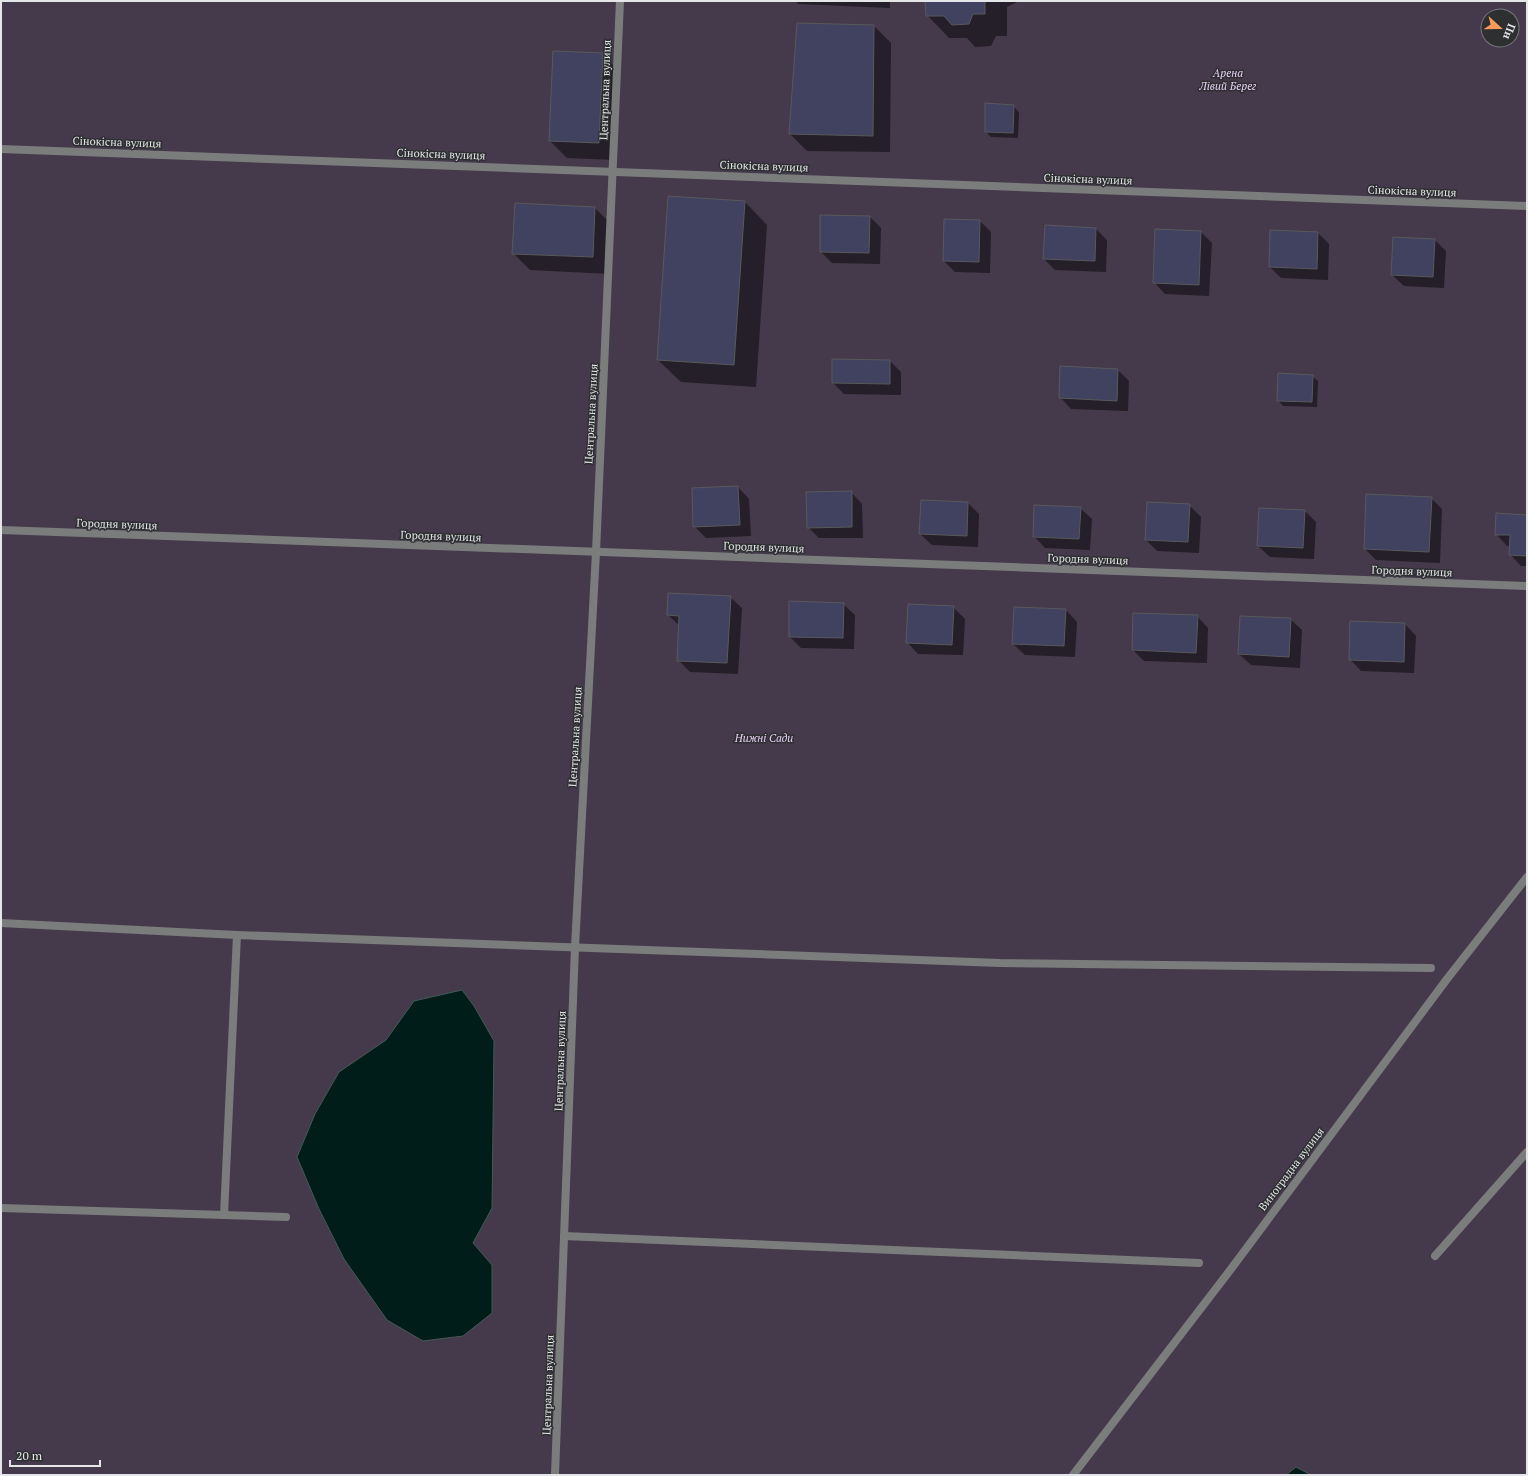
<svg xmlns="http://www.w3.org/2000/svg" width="1528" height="1476" viewBox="0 0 1528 1476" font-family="'PT Serif',serif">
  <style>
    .green { fill: #453a4b; fill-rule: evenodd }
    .water { fill: #001d19; stroke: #445957 }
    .shadow { fill: #0007 }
    .building { fill: #40425f; stroke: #59595c }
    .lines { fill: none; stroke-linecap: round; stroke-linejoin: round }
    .street { stroke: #7b7d7d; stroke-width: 8 }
    .labels { text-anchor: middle; stroke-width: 3; stroke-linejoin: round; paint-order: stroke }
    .park-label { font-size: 11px; font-style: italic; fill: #ebcff9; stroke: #2d2f31 }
    .street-label { font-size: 11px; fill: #e4e6e7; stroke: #2d2f31 }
  </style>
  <rect width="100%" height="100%" fill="#2d2f31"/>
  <!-- green -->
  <path class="green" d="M1 1H1527V1475H1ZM1488 16H1512V40H1488Z"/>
  <!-- water -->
  <g class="water">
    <polygon points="462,990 474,1006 494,1041 492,1208 473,1243 492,1265 492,1313 463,1336 423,1341 387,1320 344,1259 319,1209 297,1157 315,1114 339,1072 386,1040 414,1001"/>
    <polygon points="1296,1467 1311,1475 1286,1475"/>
  </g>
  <!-- shadow -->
  <g class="shadow">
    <polygon points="795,1 890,1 890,8 798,4"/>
    <polygon points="926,1 1019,1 1007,7 1007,36 996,36 991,46 975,47 967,38 949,38 927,15"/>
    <polygon points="874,26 891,43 890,152 807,151 790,134"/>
    <polygon points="602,54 619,71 615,160 567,158 550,141"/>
    <polygon points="1013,106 1019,112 1018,138 991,137 986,132"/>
    <polygon points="745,202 767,225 756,387 681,382 658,360"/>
    <polygon points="595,208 612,225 609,274 530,270 513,253"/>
    <polygon points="821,216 870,217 881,228 880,264 832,263 821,252"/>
    <polygon points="945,220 980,221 991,232 990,273 955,272 944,261"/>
    <polygon points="1096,229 1107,240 1106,272 1055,270 1044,259"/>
    <polygon points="1271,231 1318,233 1329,244 1328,280 1281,278 1270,267"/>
    <polygon points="1201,232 1212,243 1209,296 1165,294 1154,282"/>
    <polygon points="1435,240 1446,251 1444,288 1404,286 1392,275"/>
    <polygon points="890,361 901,372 901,395 844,394 833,383"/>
    <polygon points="1118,370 1129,381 1128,411 1071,409 1060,397"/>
    <polygon points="1312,376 1318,381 1317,407 1283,406 1278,400"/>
    <polygon points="738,487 749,499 751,536 706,538 694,526"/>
    <polygon points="851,492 862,504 863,538 819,538 808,527"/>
    <polygon points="1367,495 1431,498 1442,509 1440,563 1376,560 1365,549"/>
    <polygon points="968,503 979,514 978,547 932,545 920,534"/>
    <polygon points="1189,505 1201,517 1199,553 1157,551 1146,540"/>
    <polygon points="1080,508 1092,519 1090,550 1045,548 1034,536"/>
    <polygon points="1305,511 1316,522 1314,559 1270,557 1258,546"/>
    <polygon points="1527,516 1527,566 1521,566 1510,554 1510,546 1507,546 1496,534"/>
    <polygon points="730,597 742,608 738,674 690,672 678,660 680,626 668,615"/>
    <polygon points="790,603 843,604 855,615 854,649 801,648 790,637"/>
    <polygon points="953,607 965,619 963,655 918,654 907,642"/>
    <polygon points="1066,610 1077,622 1075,657 1025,655 1013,644"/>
    <polygon points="1197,616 1208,628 1207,663 1144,661 1133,650"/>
    <polygon points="1290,619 1302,630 1300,668 1251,665 1239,654"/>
    <polygon points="1405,624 1416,636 1414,673 1361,671 1350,659"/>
  </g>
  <!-- building -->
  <g class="building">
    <polygon points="925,1 985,1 985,14 973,14 969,24 952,25 944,16 926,16"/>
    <polygon points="797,23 874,25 873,136 789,134"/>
    <polygon points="553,51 603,53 599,143 549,141"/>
    <polygon points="985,103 1014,105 1013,133 985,132"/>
    <polygon points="668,196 745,201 734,365 657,360"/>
    <polygon points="515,203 595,207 593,257 512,254"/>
    <polygon points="820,215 870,216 869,253 820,252"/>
    <polygon points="944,219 980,220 979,262 943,261"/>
    <polygon points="1045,225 1096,228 1095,261 1043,259"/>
    <polygon points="1155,229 1201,231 1199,285 1153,283"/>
    <polygon points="1270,230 1318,232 1317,269 1269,267"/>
    <polygon points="1393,237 1435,239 1433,277 1391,275"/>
    <polygon points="832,359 890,360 890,384 832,383"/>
    <polygon points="1060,366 1118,369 1117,401 1059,398"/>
    <polygon points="1278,373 1313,375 1312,402 1277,401"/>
    <polygon points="738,486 740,525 693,527 692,488"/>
    <polygon points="852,491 852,527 807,528 806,492"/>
    <polygon points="1366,494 1432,497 1429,552 1364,549"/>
    <polygon points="921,500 968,502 967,536 919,534"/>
    <polygon points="1147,502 1190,504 1188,542 1145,540"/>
    <polygon points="1034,505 1081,507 1079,539 1033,537"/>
    <polygon points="1259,508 1305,510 1303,548 1257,546"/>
    <polygon points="1496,513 1527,515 1527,556 1509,555 1510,535 1495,535"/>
    <polygon points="668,593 731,596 727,663 677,661 679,616 667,615"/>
    <polygon points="789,601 844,603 843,638 789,637"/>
    <polygon points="908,604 954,606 952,645 906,643"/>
    <polygon points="1014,607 1066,609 1064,646 1012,644"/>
    <polygon points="1133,613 1198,615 1196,653 1132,650"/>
    <polygon points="1240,616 1291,618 1289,657 1238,654"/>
    <polygon points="1350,621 1405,623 1404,662 1349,660"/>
  </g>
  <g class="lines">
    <!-- street -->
    <g class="street">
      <polyline points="1,149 1527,206"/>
      <polyline points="1,530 1527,586"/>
      <polyline points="1,923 237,935 1000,963 1431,968"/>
      <polyline points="1,1208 286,1217"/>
      <polyline points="224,1215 237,935"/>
      <polyline points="564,1236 1199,1263"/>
      <polyline points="1435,1256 1527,1152"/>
      <polyline points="555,1475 575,947 596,552 620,1"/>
      <polyline points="1073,1475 1231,1269 1447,979 1527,877"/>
    </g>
  </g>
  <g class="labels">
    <!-- park labels -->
    <g class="park-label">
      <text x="1228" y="77">Арена<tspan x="1228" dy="13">Лівий Берег</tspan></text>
      <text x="764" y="742">Нижні Сади</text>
    </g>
    <!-- street labels -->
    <g class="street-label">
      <text transform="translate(605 90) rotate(-88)" y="4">Центральна вулиця</text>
      <text transform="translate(117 142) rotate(2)" y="4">Сінокісна вулиця</text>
      <text transform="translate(441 154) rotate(2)" y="4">Сінокісна вулиця</text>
      <text transform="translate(764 166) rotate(2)" y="4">Сінокісна вулиця</text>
      <text transform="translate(1088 179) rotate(2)" y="4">Сінокісна вулиця</text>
      <text transform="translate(1412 191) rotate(2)" y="4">Сінокісна вулиця</text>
      <text transform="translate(591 414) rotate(-87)" y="4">Центральна вулиця</text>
      <text transform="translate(117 524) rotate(2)" y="4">Городня вулиця</text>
      <text transform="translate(441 536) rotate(2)" y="4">Городня вулиця</text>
      <text transform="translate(764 547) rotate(2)" y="4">Городня вулиця</text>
      <text transform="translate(1088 559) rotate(2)" y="4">Городня вулиця</text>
      <text transform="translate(1412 571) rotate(2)" y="4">Городня вулиця</text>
      <text transform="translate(575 737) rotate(-87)" y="4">Центральна вулиця</text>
      <text transform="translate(560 1061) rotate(-88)" y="4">Центральна вулиця</text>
      <text transform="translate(1291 1169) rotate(-53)" y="4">Виноградна вулиця</text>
      <text transform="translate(548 1385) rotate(-88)" y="4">Центральна вулиця</text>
    </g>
  </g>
  <!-- border -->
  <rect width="1528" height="1476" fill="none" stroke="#e4e6e7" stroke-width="4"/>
  <!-- north arrow -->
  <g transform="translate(1500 28) rotate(111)"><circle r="19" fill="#2d2f31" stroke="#76787a"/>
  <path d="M0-3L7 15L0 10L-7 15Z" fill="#ff9b5a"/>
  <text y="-6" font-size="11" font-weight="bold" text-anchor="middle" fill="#e4e6e7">Пн</text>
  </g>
  <!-- scale -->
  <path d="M10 1460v6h90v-6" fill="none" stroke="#e4e6e7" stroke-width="2"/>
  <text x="16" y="1460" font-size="12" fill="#e4e6e7" stroke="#2d2f31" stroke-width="3" paint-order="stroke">20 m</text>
</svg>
